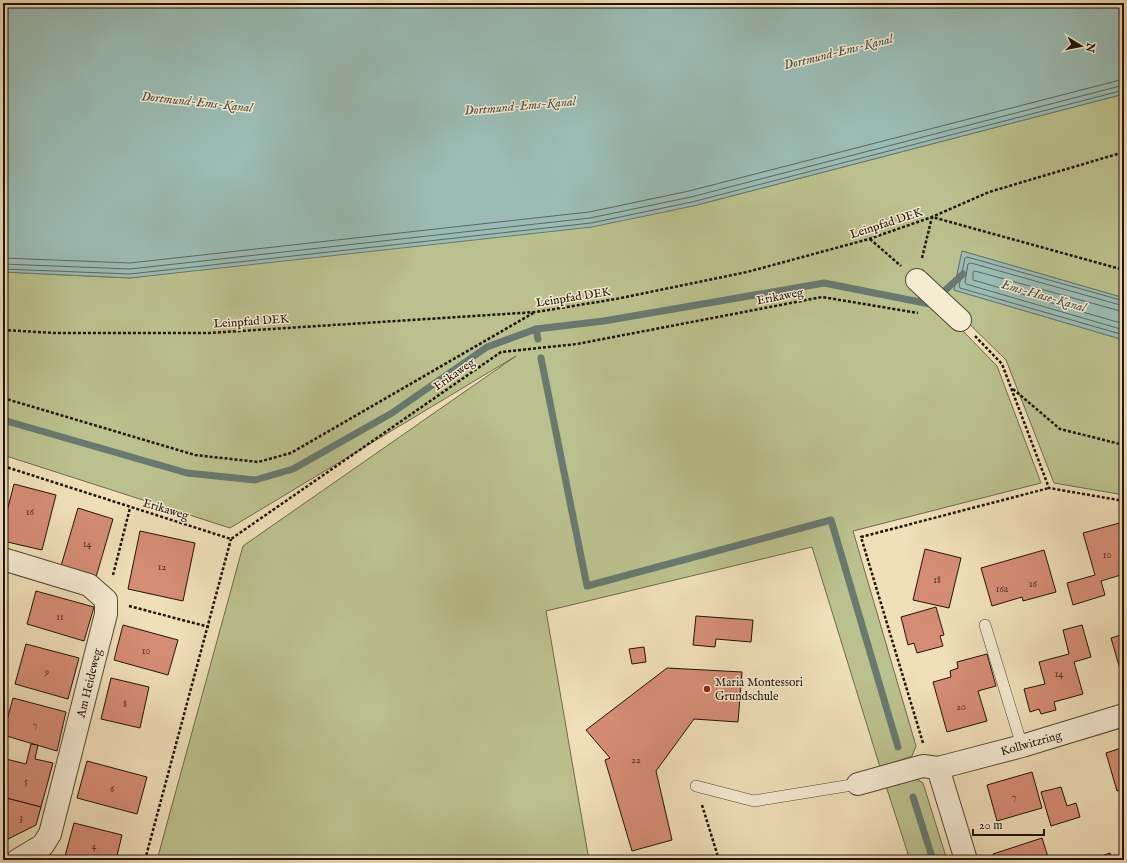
<svg xmlns="http://www.w3.org/2000/svg" width="1127" height="863" viewBox="0 0 1127 863" font-family="'IM FELL English',serif">
  <style>
    .green { fill: #bbc18e; stroke: #6d6a4b }
    .water { fill: #9bbcb5; stroke: #697970 }
    .lines { fill: none; stroke-linecap: round; stroke-linejoin: round }
    .shore { stroke: #5d685e; stroke-width: 1 }
    .stream { stroke: #697970; stroke-width: 7 }
    .building { fill: #d68d76; stroke: #1f1408 }
    .service-casing { stroke: #534734; stroke-width: 12 }
    .minor-casing { stroke: #534734; stroke-width: 24 }
    .path { stroke: #1f1408; stroke-width: 2.5; stroke-dasharray: 3 2; stroke-linecap: butt }
    .service { stroke: #f5ead2; stroke-width: 11 }
    .minor { stroke: #f5ead2; stroke-width: 22 }
    .poi-dot { fill: #8f2418; stroke: #f5ead2; stroke-width: 1.5 }
    .labels { text-anchor: middle; stroke-width: 3; stroke-linejoin: round; paint-order: stroke }
    .number-label { font-size: 10px; fill: #4d3224 }
    .street-label { font-size: 12px; fill: #1f1408; stroke: #f5ead2 }
    .poi-label { font-size: 12px; fill: #1f1408; stroke: #f5ead2; text-anchor: start }
    .water-label { font-size: 13px; font-style: italic; fill: #4a4f45; stroke: #f5ead2 }
  </style>
  <rect width="100%" height="100%" fill="#f0dfb9"/>
  <filter id="stains"><feTurbulence type="fractalNoise" baseFrequency=".005" numOctaves="4"/><feColorMatrix values="0 0 0 0 .2 0 0 0 0 .09 0 0 0 0 .02 0 0 0 .5 -.17"/></filter>
  <radialGradient id="worn" r=".72"><stop offset=".6" stop-color="#630" stop-opacity="0"/><stop offset="1" stop-color="#630" stop-opacity=".3"/></radialGradient>
  <!-- green -->
  <g class="green">
    <polygon points="1124,94 1124,298 962,251 954,290 1124,340 1124,495 1054,483 1006,360 959,314 963,331 997,366 1041,483 853,531 916,746 912,756 880,767 812,547 546,611 589,860 157,860 243,546 516,356 230,528 3,455 3,272 130,278 693,206"/>
    <polygon points="915,778 923,783 947,860 910,860 886,786"/>
  </g>
  <!-- water -->
  <g class="water">
    <polygon points="3,3 1124,3 1124,94 693,206 592,227 130,278 3,272"/>
    <polygon points="962,251 1124,298 1124,340 954,290"/>
  </g>
  <g class="lines">
    <!-- shore -->
    <g class="shore">
      <polyline points="3,258 130,263 589,212 689,191 1124,79"/>
      <polyline points="3,264 130,269 590,218 691,197 1124,85"/>
      <polyline points="3,269 130,274 591,223 692,202 1124,90"/>
      <polyline points="1124,301 967,257 965,258 959,286 960,288 1124,335"/>
      <polyline points="1124,306 971,263 968,264 965,282 966,284 1124,330"/>
      <polyline points="1124,312 975,271 973,272 973,280 1124,324"/>
    </g>
    <!-- stream -->
    <g class="stream">
      <polyline points="536,329 538,339"/>
      <polyline points="541,358 587,586 831,520 898,747"/>
      <polyline points="3,420 187,473 255,480 293,469 392,413 487,347 536,329 604,321 824,283 930,304 963,274"/>
      <polyline points="913,797 933,860"/>
    </g>
  </g>
  <!-- building -->
  <g class="building">
    <polygon points="14,484 56,495 42,550 3,541 3,527"/>
    <polygon points="78,508 113,519 96,577 61,566"/>
    <polygon points="1123,522 1124,574 1101,581 1105,595 1073,605 1067,583 1095,575 1083,533"/>
    <polygon points="140,531 195,543 183,601 128,589"/>
    <polygon points="925,549 961,558 949,608 913,600"/>
    <polygon points="1044,550 1056,592 1023,601 1022,597 992,606 981,568"/>
    <polygon points="36,591 94,607 84,641 27,624"/>
    <polygon points="936,607 944,635 940,636 943,646 917,653 914,643 908,645 901,617"/>
    <polygon points="696,616 753,620 751,642 716,639 715,647 693,645"/>
    <polygon points="123,625 178,640 168,675 114,660"/>
    <polygon points="1082,625 1091,657 1074,662 1083,694 1054,702 1056,710 1041,714 1039,709 1030,712 1024,689 1045,684 1039,662 1069,654 1063,630"/>
    <polygon points="1124,634 1124,683 1111,638"/>
    <polygon points="26,644 79,658 68,699 15,684"/>
    <polygon points="644,647 646,662 632,664 629,649"/>
    <polygon points="987,654 996,686 978,691 987,721 947,732 933,682 951,677 950,671 958,668 957,662"/>
    <polygon points="667,668 742,672 738,722 694,719 656,771 672,840 632,851 605,760 610,758 586,730"/>
    <polygon points="111,678 149,687 140,728 101,719"/>
    <polygon points="13,698 66,712 57,751 3,735"/>
    <polygon points="31,744 38,745 35,759 53,763 41,807 6,798 7,792 3,791 3,770 6,759 26,764"/>
    <polygon points="1124,747 1124,789 1117,791 1106,753"/>
    <polygon points="87,761 147,777 137,814 77,798"/>
    <polygon points="1032,772 1042,808 997,821 987,785"/>
    <polygon points="1061,787 1067,806 1076,803 1080,817 1051,826 1041,792"/>
    <polygon points="3,797 6,798 3,810"/>
    <polygon points="6,798 41,807 36,825 6,840 3,839 3,810"/>
    <polygon points="74,823 122,835 116,860 83,860 65,856"/>
    <polygon points="1042,838 1049,860 995,860 993,854"/>
    <polygon points="1110,853 1112,860 1093,860 1093,859"/>
  </g>
  <g class="lines">
    <defs>
      <g id="service">
        <polyline points="985,625 1022,746"/>
        <polyline points="696,786 754,801 858,784"/>
      </g>
      <g id="minor">
        <polyline points="917,280 960,320"/>
        <polyline points="3,559 89,585 106,600 106,614 50,834 43,845 18,860"/>
        <polyline points="938,768 966,860"/>
        <polyline points="858,784 923,766 938,768 1022,746 1124,715"/>
      </g>
    </defs>
    <!-- service casing -->
    <use href="#service" class="service-casing"/>
    <!-- minor casing -->
    <use href="#minor" class="minor-casing"/>
    <!-- path -->
    <g class="path">
      <polyline points="870,239 901,266"/>
      <polyline points="922,258 932,217 1124,270"/>
      <polyline points="3,330 55,333 209,333 536,312 616,299 747,272 869,239 932,217 989,192 1124,152"/>
      <polyline points="975,336 1002,364 1049,488 1124,501"/>
      <polyline points="1013,389 1060,429 1124,445"/>
      <polyline points="3,398 195,455 258,462 291,453 535,312"/>
      <polyline points="3,466 231,539 501,352 577,344 822,297 918,313"/>
      <polyline points="113,575 130,508"/>
      <polyline points="129,606 209,627"/>
      <polyline points="923,743 861,537 1049,488"/>
      <polyline points="702,805 719,860"/>
      <polyline points="145,860 231,539"/>
    </g>
    <!-- service -->
    <use href="#service" class="service"/>
    <!-- minor -->
    <use href="#minor" class="minor"/>
  </g>
  <!-- markers -->
  <circle class="poi-dot" cx="707" cy="689" r="4"/>
  <g class="labels">
    <!-- number labels -->
    <g class="number-label">
      <text x="30" y="515">16</text>
      <text x="87" y="547">14</text>
      <text x="1107" y="558">10</text>
      <text x="162" y="570">12</text>
      <text x="937" y="583">18</text>
      <text x="1033" y="587">16</text>
      <text x="1002" y="592">16a</text>
      <text x="60" y="620">11</text>
      <text x="146" y="654">10</text>
      <text x="47" y="675">9</text>
      <text x="1059" y="677">14</text>
      <text x="125" y="707">8</text>
      <text x="961" y="710">20</text>
      <text x="35" y="728">7</text>
      <text x="636" y="763">22</text>
      <text x="26" y="784">5</text>
      <text x="112" y="792">6</text>
      <text x="1014" y="800">7</text>
      <text x="21" y="821">3</text>
      <text x="94" y="849">4</text>
    </g>
    <!-- street labels -->
    <g class="street-label">
      <text transform="translate(886 223) rotate(-18)" y="4">Leinpfad DEK</text>
      <text transform="translate(780 296) rotate(-11)" y="4">Erikaweg</text>
      <text transform="translate(573 297) rotate(-9)" y="4">Leinpfad DEK</text>
      <text transform="translate(251 321) rotate(-4)" y="4">Leinpfad DEK</text>
      <text transform="translate(454 374) rotate(-35)" y="4">Erikaweg</text>
      <text transform="translate(166 509) rotate(17)" y="4">Erikaweg</text>
      <text transform="translate(89 683) rotate(-76)" y="4">Am Heideweg</text>
      <text transform="translate(1031 743) rotate(-16)" y="4">Kollwitzring</text>
    </g>
    <!-- poi labels -->
    <g class="poi-label">
      <text x="715" y="686">Maria Montessori<tspan x="715" dy="14">Grundschule</tspan></text>
    </g>
    <!-- water labels -->
    <g class="water-label">
      <text transform="translate(838 51) rotate(-14)" y="5">Dortmund-Ems-Kanal</text>
      <text transform="translate(197 101) rotate(6)" y="5">Dortmund-Ems-Kanal</text>
      <text transform="translate(520 105) rotate(-5)" y="5">Dortmund-Ems-Kanal</text>
      <text transform="translate(1044 295) rotate(16)" y="5">Ems-Hase-Kanal</text>
    </g>
  </g>
  <!-- margin -->
  <rect width="1127" height="863" fill="none" stroke="#f0dfb9" stroke-width="16"/>
  <rect x="4" y="4" width="1119" height="855" fill="none" stroke="#1f1408" stroke-width="2"/>
  <rect x="8" y="8" width="1111" height="847" fill="none" stroke="#1f1408"/>
  <!-- north arrow -->
  <g transform="translate(1081 46) rotate(100)" stroke="#f5ead2" stroke-width="3" paint-order="stroke">
  <path d="M0-3L7 15L0 10L-7 15Z" fill="#1f1408"/>
  <text y="-6" font-size="11" font-weight="bold" text-anchor="middle" fill="#1f1408">N</text>
  </g>
  <!-- scale -->
  <path d="M973 829v6h71v-6" fill="none" stroke="#1f1408" stroke-width="2"/>
  <text x="979" y="829" font-size="12" fill="#1f1408" stroke="#f5ead2" stroke-width="3" paint-order="stroke">20 m</text>
  <rect width="100%" height="100%" filter="url(#stains)"/>
  <rect width="100%" height="100%" fill="url(#worn)"/>
</svg>
